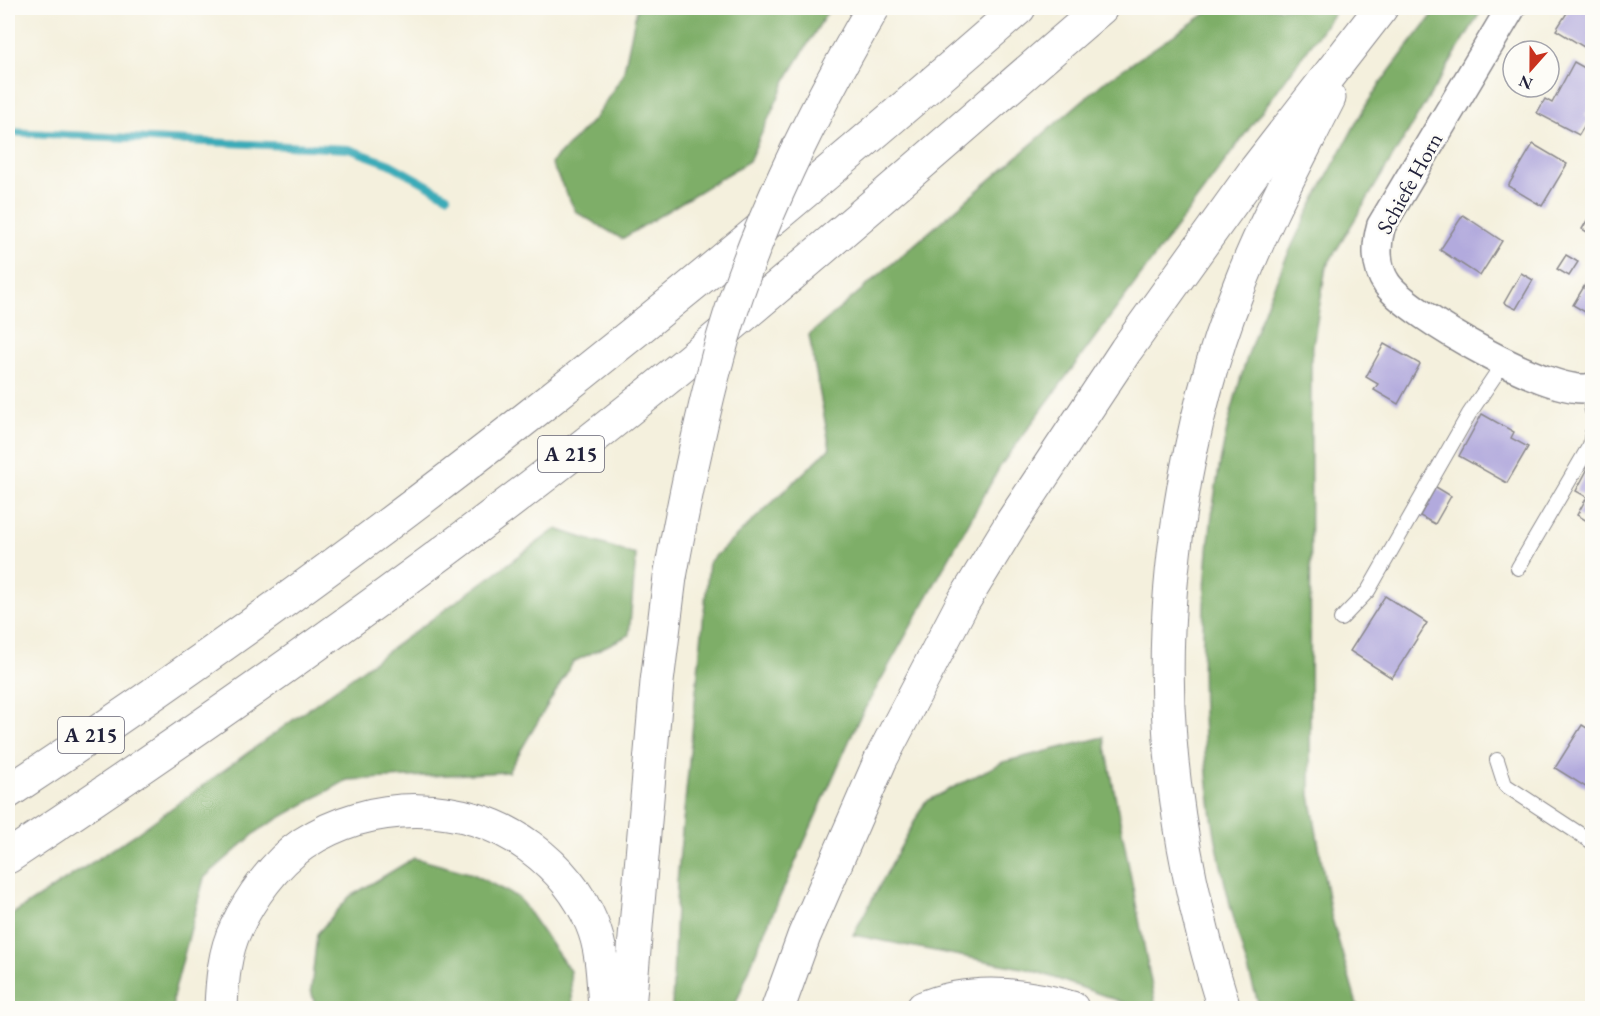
<svg xmlns="http://www.w3.org/2000/svg" width="1600" height="1016" viewBox="0 0 1600 1016" font-family="'EB Garamond',serif">
  <style>
    .forest { fill: #7eae68; stroke: #506852; stroke-width: 1.5 }
    .lines { fill: none; stroke-linecap: round; stroke-linejoin: round }
    .stream { stroke: #3babb8; stroke-width: 8 }
    .building { fill: #b2aadd }
    .lane-casing { stroke: #8b898c; stroke-width: 16 }
    .street-casing { stroke: #8b898c; stroke-width: 31 }
    .highway-casing { stroke: #8b898c; stroke-width: 35 }
    .lane { stroke: #fff; stroke-width: 14 }
    .street { stroke: #fff; stroke-width: 28 }
    .highway { stroke: #fff; stroke-width: 33 }
    .highway-bridge-casing { stroke: #8b898c; stroke-width: 35; stroke-linecap: butt }
    .highway-bridge { stroke: #fff; stroke-width: 33 }
    .labels { text-anchor: middle; stroke-width: 5; stroke-linejoin: round; paint-order: stroke }
    .shield { fill: #fdfcf7; stroke: #646373; stroke-width: 1.5 }
    .shield-label { font-size: 21px; font-weight: bold; fill: #22223b }
    .street-label { font-size: 22px; fill: #22223b; stroke: #fdfcf7 }
  </style>
  <rect width="100%" height="100%" fill="#fdfcf7"/>
  <filter id="ink" filterUnits="userSpaceOnUse"><feTurbulence type="fractalNoise" baseFrequency=".0167" numOctaves="2"/><feDisplacementMap in="SourceGraphic" scale="12" xChannelSelector="R" yChannelSelector="G"/><feConvolveMatrix kernelMatrix="1 2 1 2 8 2 1 2 1" color-interpolation-filters="sRGB"/></filter>
  <filter id="wash" filterUnits="userSpaceOnUse"><feTurbulence type="fractalNoise" baseFrequency=".008" numOctaves="4" result="noise"/><feDisplacementMap in="SourceGraphic" scale="24" xChannelSelector="R" yChannelSelector="G"/><feGaussianBlur stdDeviation="1.35" result="paint"/><feColorMatrix in="noise" values="0 0 0 0 0 0 0 0 0 0 0 0 0 0 0 0 0 1.4 0 .05"/><feComposite in="paint" operator="in"/></filter>
  <g filter="url(#wash)">
    <rect width="100%" height="100%" fill="#f4f0dd"/>
    <!-- forest -->
    <g class="forest">
      <polygon points="637,8 830,8 788,76 749,161 622,239 576,212 551,163 595,118 623,75"/>
      <polygon points="1214,8 1338,8 1001,465 858,721 760,942 734,1008 672,1008 677,882 709,562 830,448 809,335 1104,82"/>
      <path d="M1438 8H1483L1326 267 1311 357 1310 795 1331 915 1358 1008H1260C1240 946 1222 882 1212 817 1194 691 1201 520 1235 398 1258 312 1296 231 1340 153 1351 133 1361 112 1374 93 1394 63 1417 36 1438 8Z"/>
      <polygon points="556,529 636,555 629,635 573,662 508,772 347,780 260,829 204,878 173,997 173,1008 8,1008 8,917 136,834"/>
      <polygon points="1104,737 1156,1008 1139,1008 1032,970 853,935 925,802 1003,762"/>
      <polygon points="414,858 473,874 519,898 570,971 573,1008 316,1008 311,990 317,934 349,897"/>
    </g>
    <g class="lines">
      <!-- stream -->
      <polyline class="stream" points="8,132 349,149 390,164 447,196"/>
    </g>
    <g id="blocks">
      <!-- building -->
      <g class="building">
        <polygon points="1570,8 1592,8 1592,52 1556,30"/>
        <polygon points="1574,62 1592,72 1592,102 1585,116 1589,118 1579,135 1537,113 1545,99 1552,103"/>
        <polygon points="1533,144 1567,164 1542,206 1508,186"/>
        <polygon points="1463,215 1502,241 1480,276 1440,250"/>
        <polygon points="1589,217 1592,219 1592,235 1582,229"/>
        <polygon points="1566,255 1578,262 1569,276 1557,269"/>
        <polygon points="1521,273 1533,280 1516,309 1504,303"/>
        <polygon points="1592,273 1592,316 1573,305"/>
        <polygon points="1384,344 1420,364 1398,404 1374,390 1378,384 1366,377"/>
        <polygon points="1482,414 1514,432 1511,438 1528,447 1507,483 1459,456"/>
        <polygon points="1592,461 1592,524 1577,515 1587,497 1576,491"/>
        <polygon points="1436,487 1451,496 1435,524 1420,516"/>
        <polygon points="1385,596 1427,623 1392,678 1350,651"/>
        <polygon points="1582,725 1592,731 1592,791 1555,768"/>
      </g>
    </g>
  </g>
  <g filter="url(#ink)">
    <use href="#blocks" fill-opacity="0" stroke="#8b898c" stroke-width="1.5"/>
    <g class="lines">
      <defs>
        <g id="lane">
          <polyline points="1588,388 1592,411"/>
          <polyline points="1518,568 1590,445 1592,433"/>
          <polyline points="1341,619 1368,591 1469,414 1504,362"/>
          <polyline points="1497,760 1505,785 1592,842"/>
        </g>
        <path id="street" d="M1511 8 1381 226C1376 244 1375 267 1387 284 1408 314 1558 401 1592 387"/>
        <g id="highway">
          <path d="M8 792C365 558 698 289 1019 8"/>
          <path d="M8 857C193 734 376 606 552 470 741 324 920 164 1101 8"/>
          <path d="M221 1008C222 983 224 952 236 928 250 898 275 863 303 844 371 799 465 799 530 847 557 867 579 892 592 924 603 950 603 980 605 1008"/>
          <polyline points="629,1008 657,682 670,577"/>
          <polyline points="778,1008 804,936 881,759 962,604 1012,522 1126,350 1256,169 1381,8"/>
          <path d="M923 1008C970 988 1025 994 1072 1008"/>
          <path d="M1224 1008C1197 921 1177 831 1170 739 1158 595 1186 421 1239 287 1264 222 1298 160 1329 98"/>
        </g>
      </defs>
      <!-- lane casing -->
      <use href="#lane" class="lane-casing"/>
      <!-- street casing -->
      <use href="#street" class="street-casing"/>
      <!-- highway casing -->
      <use href="#highway" class="highway-casing"/>
      <!-- lane -->
      <use href="#lane" class="lane"/>
      <!-- street -->
      <use href="#street" class="street"/>
      <!-- highway -->
      <use href="#highway" class="highway"/>
      <defs>
        <path id="highway-bridge" d="M670 577C685 496 701 416 723 338 757 222 813 112 873 8"/>
      </defs>
      <!-- highway-bridge casing -->
      <use href="#highway-bridge" class="highway-bridge-casing"/>
      <!-- highway-bridge -->
      <use href="#highway-bridge" class="highway-bridge"/>
    </g>
  </g>
  <g class="labels">
    <!-- shield labels -->
    <g class="shield">
      <rect x="538" y="436" width="66" height="36" rx="4.5"/>
      <rect x="58" y="717" width="66" height="36" rx="4.5"/>
    </g>
    <g class="shield-label">
      <text x="571" y="461">A 215</text>
      <text x="91" y="742">A 215</text>
    </g>
    <!-- street labels -->
    <g class="street-label">
      <text transform="translate(1409 183) rotate(-61)" y="8">Schiefe Horn</text>
    </g>
  </g>
  <!-- margin -->
  <rect width="1600" height="1016" fill="none" stroke="#fdfcf7" stroke-width="30"/>
  <!-- north arrow -->
  <g transform="translate(1531 69) rotate(201)"><circle r="28" fill="#fdfcf7" stroke="#a5a5ac" stroke-width="1.5"/>
  <path d="M0-4.5L10 22L0 15L-10 22Z" fill="#c8321e"/>
  <text y="-9" font-size="16" font-weight="bold" text-anchor="middle" fill="#22223b">N</text>
  </g>
</svg>
